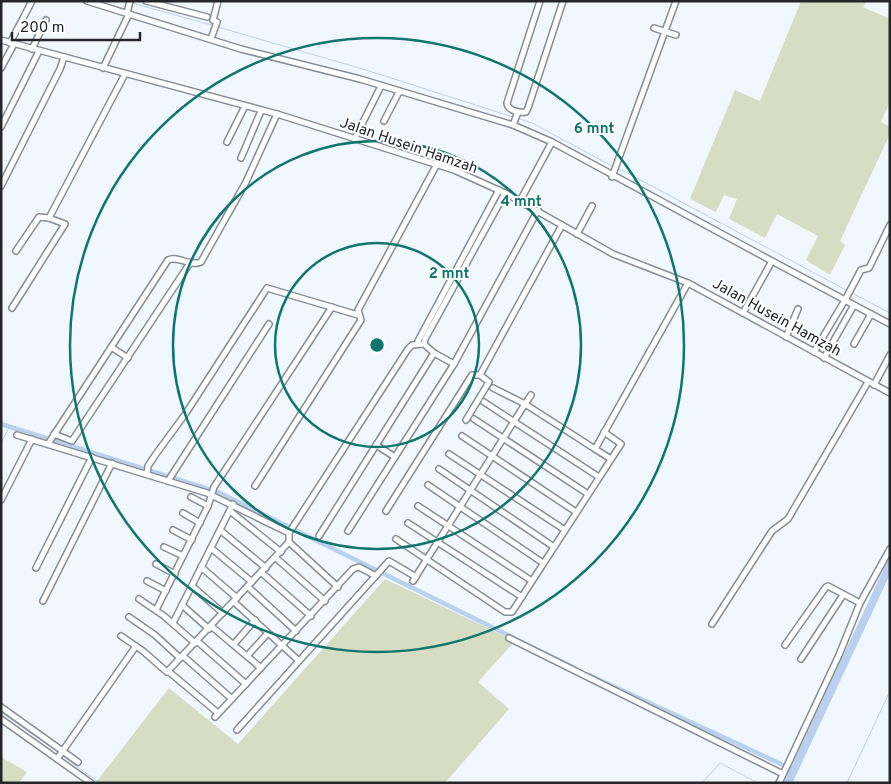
<svg xmlns="http://www.w3.org/2000/svg" width="891" height="784" viewBox="0 0 891 784" font-family="Overpass,sans-serif">
  <style>
    .green { fill: #d7ddc2 }
    .lines { fill: none; stroke-linecap: round; stroke-linejoin: round }
    .stream { stroke: #b9d1ee; stroke-width: 1 }
    .canal { stroke: #b9d1ee; stroke-width: 4.5 }
    .river { stroke: #b9d1ee; stroke-width: 8 }
    .minor-casing { stroke: #878d94; stroke-width: 8 }
    .minor { stroke: #fff; stroke-width: 5 }
    .ring { fill: none; stroke: #0f766e; stroke-width: 2.5 }
    .labels { text-anchor: middle; stroke-width: 4; stroke-linejoin: round; paint-order: stroke }
    .street-label { font-size: 15px; fill: #242629; stroke: #fff }
    .centre { fill: #0f766e; stroke: #fff; stroke-width: 2.5 }
    .ring-label { font-size: 15px; text-anchor: middle; font-weight: bold; fill: #0f766e; stroke: #fff; stroke-width: 4; stroke-linejoin: round; paint-order: stroke }
  </style>
  <rect width="100%" height="100%" fill="#f1f7fe"/>
  <!-- green -->
  <g class="green">
    <polygon points="801,1 867,1 863,7 890,19 890,102 881,122 890,127 890,134 840,241 845,245 830,275 806,260 818,236 777,214 765,238 729,219 737,199 724,195 716,212 690,199 735,90 760,101"/>
    <polygon points="385,579 515,641 478,682 509,709 445,783 100,783 97,781 169,688 238,744"/>
    <polygon points="1,757 27,772 19,783 1,783"/>
  </g>
  <g class="lines">
    <!-- stream -->
    <g class="stream">
      <polyline points="132,3 215,26"/>
      <polyline points="218,27 366,70 513,117"/>
      <polyline points="517,118 532,123 614,167"/>
      <polyline points="618,168 848,291"/>
      <polyline points="852,293 890,313"/>
      <polyline points="1,443 10,426"/>
      <polyline points="1,712 58,752"/>
      <polyline points="61,755 100,783"/>
      <polyline points="702,783 720,763 758,783"/>
      <polyline points="847,783 890,691"/>
    </g>
    <!-- canal -->
    <g class="canal">
      <polyline points="1,424 218,492 575,668"/>
      <polyline points="589,675 794,770"/>
    </g>
    <!-- river -->
    <polyline class="river" points="788,783 890,565"/>
    <defs>
      <g id="minor">
        <polyline points="87,1 241,49 360,79 513,125 552,142 772,261"/>
        <polyline points="146,1 207,17"/>
        <path d="M540 1 507 103C508 111 519 113 526 112L528 108 563 1"/>
        <polyline points="127,13 130,1"/>
        <polyline points="654,28 676,35"/>
        <polyline points="211,39 217,22 213,20 218,1"/>
        <polyline points="1,40 277,114 454,170 505,193 613,254 688,283 890,393"/>
        <polyline points="10,43 32,1"/>
        <polyline points="32,49 46,20"/>
        <polyline points="1,68 14,44"/>
        <polyline points="103,68 129,14"/>
        <polyline points="384,121 399,92"/>
        <polyline points="513,125 518,112"/>
        <polyline points="1,127 39,51"/>
        <polyline points="355,138 381,86"/>
        <polyline points="227,142 245,106"/>
        <polyline points="241,158 261,111"/>
        <polyline points="612,177 676,1"/>
        <polyline points="1,186 60,69 64,57"/>
        <polyline points="520,201 552,142"/>
        <polyline points="49,218 125,74"/>
        <polyline points="577,234 592,206"/>
        <polyline points="854,305 845,300 861,270 869,268 890,225"/>
        <polyline points="12,308 65,224 49,218 39,217 16,251"/>
        <polyline points="743,313 772,261 845,300 814,352"/>
        <polyline points="786,337 798,309"/>
        <polyline points="418,341 499,190"/>
        <polyline points="854,344 871,314"/>
        <polyline points="111,347 128,358"/>
        <polyline points="824,358 854,305 890,324"/>
        <polyline points="454,364 538,210"/>
        <polyline points="480,375 562,225"/>
        <polyline points="874,385 890,355"/>
        <polyline points="493,388 525,404 531,395"/>
        <polyline points="484,402 599,477"/>
        <polyline points="474,419 588,494"/>
        <polyline points="54,434 72,441 190,263"/>
        <polyline points="17,435 207,493 289,533"/>
        <polyline points="462,436 576,512"/>
        <path d="M48 444 168 260C179 255 189 267 201 262L246 182 277 114"/>
        <polyline points="376,445 395,457"/>
        <polyline points="449,454 565,530"/>
        <polyline points="611,459 595,449 688,283"/>
        <polyline points="439,469 554,547"/>
        <polyline points="147,474 148,466 156,454 186,413 267,288 358,315"/>
        <polyline points="168,481 269,324"/>
        <polyline points="428,485 543,563"/>
        <polyline points="255,486 361,320 358,310 437,164"/>
        <polyline points="191,497 208,506"/>
        <polyline points="1,500 32,439"/>
        <polyline points="418,506 532,581"/>
        <polyline points="230,511 281,552"/>
        <polyline points="386,511 472,375 480,375 489,382 466,420"/>
        <polyline points="183,513 200,523"/>
        <polyline points="408,523 522,597"/>
        <polyline points="173,530 192,540"/>
        <polyline points="220,530 266,568"/>
        <polyline points="348,531 454,364 434,353 424,344 425,339 505,193"/>
        <polyline points="319,536 434,353"/>
        <polyline points="396,539 505,612 512,612 621,444 604,432"/>
        <polyline points="164,547 183,556"/>
        <polyline points="211,548 252,582"/>
        <polyline points="276,558 325,601"/>
        <polyline points="156,564 175,574"/>
        <polyline points="201,567 237,598"/>
        <polyline points="36,568 92,457"/>
        <polyline points="262,573 311,616"/>
        <polyline points="147,581 166,591"/>
        <polyline points="413,581 525,404 595,449"/>
        <polyline points="192,586 223,613"/>
        <polyline points="248,587 296,631"/>
        <polyline points="338,587 289,542 289,533 408,349 412,345 424,344"/>
        <polyline points="139,599 164,616 195,643"/>
        <polyline points="43,601 112,463"/>
        <polyline points="234,602 298,660"/>
        <polyline points="182,605 209,629"/>
        <polyline points="156,610 208,506 214,487 332,307"/>
        <polyline points="129,617 155,635 180,658"/>
        <polyline points="173,623 233,504"/>
        <polyline points="712,624 772,531 788,519 868,382"/>
        <polyline points="211,626 261,668"/>
        <polyline points="121,636 143,651 167,672 289,542"/>
        <polyline points="509,638 783,774"/>
        <polyline points="197,641 246,684"/>
        <polyline points="234,644 255,620"/>
        <polyline points="785,645 826,587 828,586 860,603"/>
        <polyline points="183,656 232,699"/>
        <polyline points="247,656 268,633"/>
        <polyline points="801,659 843,595"/>
        <polyline points="168,671 218,713"/>
        <polyline points="1,707 78,762"/>
        <polyline points="215,717 353,569 359,567 376,576"/>
        <polyline points="1,719 91,783"/>
        <polyline points="237,730 389,561 416,577"/>
        <polyline points="57,759 136,646"/>
        <polyline points="779,783 839,655 860,603 890,549"/>
      </g>
    </defs>
    <!-- minor casing -->
    <use href="#minor" class="minor-casing"/>
    <!-- minor -->
    <use href="#minor" class="minor"/>
  </g>
  <!-- distance rings -->
  <g class="ring">
    <circle cx="377" cy="345" r="102"/>
    <circle cx="377" cy="345" r="204"/>
    <circle cx="377" cy="345" r="307"/>
  </g>
  <g class="labels">
    <!-- street labels -->
    <g class="street-label">
      <text transform="translate(409 145) rotate(19)" y="5">Jalan Husein Hamzah</text>
      <text transform="translate(777 317) rotate(29)" y="5">Jalan Husein Hamzah</text>
    </g>
  </g>
  <circle cx="377" cy="345" r="8" class="centre"/>
  <g class="ring-label">
    <text x="594" y="133">6 mnt</text>
    <text x="521" y="206">4 mnt</text>
    <text x="449" y="278">2 mnt</text>
  </g>
  <!-- border -->
  <rect width="891" height="784" fill="none" stroke="#242629" stroke-width="5"/>
  <!-- scale -->
  <path d="M12 32v8h128v-8" fill="none" stroke="#242629" stroke-width="2.5"/>
  <text x="20" y="32" font-size="15" fill="#242629" stroke="#ffffff" stroke-width="4" paint-order="stroke">200 m</text>
</svg>
